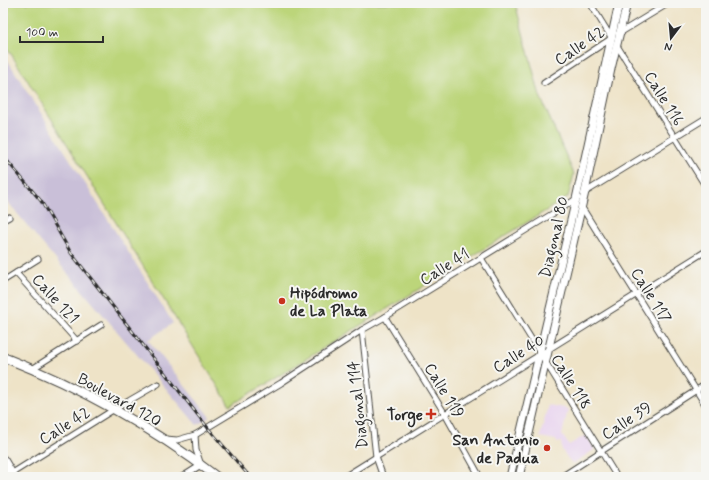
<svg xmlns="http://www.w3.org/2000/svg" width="709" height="480" viewBox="0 0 709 480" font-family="Mynerve,sans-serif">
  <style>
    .built { fill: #e8d2ef }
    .industrial { fill: #c9bfd8 }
    .green { fill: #bcd57a; stroke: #748052 }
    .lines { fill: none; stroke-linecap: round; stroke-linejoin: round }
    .street-casing { stroke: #484742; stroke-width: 7 }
    .secondary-casing { stroke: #484742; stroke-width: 9 }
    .primary-casing { stroke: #484742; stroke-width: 10 }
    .highway-casing { stroke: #484742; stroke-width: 11 }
    .street { stroke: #fff; stroke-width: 5 }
    .secondary { stroke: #fff; stroke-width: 7 }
    .primary { stroke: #fff; stroke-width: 8 }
    .highway { stroke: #fff; stroke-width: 9 }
    .rail-casing { stroke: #2b2b2b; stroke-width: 3 }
    .rail { stroke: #f6f6f2; stroke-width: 1.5; stroke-dasharray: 4.5; stroke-linecap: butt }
    .poi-dot { fill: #c8321e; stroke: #f6f6f2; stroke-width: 1.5 }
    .labels { text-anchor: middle; stroke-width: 4; stroke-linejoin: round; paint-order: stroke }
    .street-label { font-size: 16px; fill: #2b2b2b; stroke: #f6f6f2 }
    .poi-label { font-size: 16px; font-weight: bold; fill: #2b2b2b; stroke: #f6f6f2; text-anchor: end }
  </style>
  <rect width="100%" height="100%" fill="#f6f6f2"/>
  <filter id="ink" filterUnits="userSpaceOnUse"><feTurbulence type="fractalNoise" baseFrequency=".025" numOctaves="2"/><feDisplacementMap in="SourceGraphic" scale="8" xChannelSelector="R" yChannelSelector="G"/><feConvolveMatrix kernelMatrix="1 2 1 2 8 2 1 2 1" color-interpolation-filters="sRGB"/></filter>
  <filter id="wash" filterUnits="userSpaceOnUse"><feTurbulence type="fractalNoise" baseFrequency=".012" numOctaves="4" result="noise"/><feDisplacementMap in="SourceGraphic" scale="16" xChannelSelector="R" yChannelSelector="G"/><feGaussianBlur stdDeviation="0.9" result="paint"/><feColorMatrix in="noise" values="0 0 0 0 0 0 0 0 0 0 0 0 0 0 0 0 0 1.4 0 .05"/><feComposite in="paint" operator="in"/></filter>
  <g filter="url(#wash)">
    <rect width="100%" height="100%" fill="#eee3c7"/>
    <!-- built -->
    <polygon class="built" points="548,405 568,409 562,435 569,445 586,435 594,447 594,450 572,464 562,450 561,442 557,443 556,440 540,437"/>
    <!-- industrial -->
    <polygon class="industrial" points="3,53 173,323 148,340 210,417 197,425 40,241 3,196"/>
    <!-- green -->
    <polygon class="green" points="3,3 515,3 540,96 574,174 568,197 230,406 3,41"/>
  </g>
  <g filter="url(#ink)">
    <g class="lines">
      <defs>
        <g id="street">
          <polyline points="590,3 611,37"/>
          <polyline points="618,34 669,3"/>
          <polyline points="616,44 706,187"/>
          <polyline points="544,83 612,38"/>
          <polyline points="584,193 706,118"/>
          <polyline points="581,206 706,406"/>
          <polyline points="3,220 9,217"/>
          <polyline points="481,258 617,477"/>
          <polyline points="16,273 77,341"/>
          <polyline points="3,281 38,259"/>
          <polyline points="385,317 445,414 480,477"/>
          <polyline points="362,330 376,457 383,477"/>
          <polyline points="32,369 101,325"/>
          <polyline points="166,439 177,440 195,435 281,383 362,330 385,317 578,198"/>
          <polyline points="6,477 113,410 158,384"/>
          <polyline points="182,477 201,465 196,450 195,435"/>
          <polyline points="344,477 706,251"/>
          <polyline points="561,477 706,384"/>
        </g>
        <g id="secondary">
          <polyline points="510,477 576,199 619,3"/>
          <polyline points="519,477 585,192 611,69 627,3"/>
        </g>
        <path id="primary" d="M3 357C79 387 152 427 217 477"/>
        <polyline id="highway" points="3,460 13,477"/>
      </defs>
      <!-- street casing -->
      <use href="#street" class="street-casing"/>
      <!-- secondary casing -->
      <use href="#secondary" class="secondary-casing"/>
      <!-- primary casing -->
      <use href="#primary" class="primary-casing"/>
      <!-- highway casing -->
      <use href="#highway" class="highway-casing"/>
      <!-- street -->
      <use href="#street" class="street"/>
      <!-- secondary -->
      <use href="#secondary" class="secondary"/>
      <!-- primary -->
      <use href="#primary" class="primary"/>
      <!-- highway -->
      <use href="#highway" class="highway"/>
      <defs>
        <polyline id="rail" points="3,156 41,201 71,253 208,428 250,477"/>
      </defs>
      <!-- rail casing -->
      <use href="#rail" class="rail-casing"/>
      <!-- rail -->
      <use href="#rail" class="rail"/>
    </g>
  </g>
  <!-- markers -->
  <g class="poi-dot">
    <circle cx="282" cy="301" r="4"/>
    <path d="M429 408h4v4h4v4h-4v4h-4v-4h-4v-4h4z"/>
    <circle cx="547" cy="448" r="4"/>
  </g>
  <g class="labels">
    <!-- street labels -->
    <g class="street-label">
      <text transform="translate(579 45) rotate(-34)" y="6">Calle 42</text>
      <text transform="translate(665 98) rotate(58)" y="6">Calle 116</text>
      <text transform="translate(553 237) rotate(-77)" y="6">Diagonal 80</text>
      <text transform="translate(444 266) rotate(-32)" y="6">Calle 41</text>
      <text transform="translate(652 295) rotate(58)" y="6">Calle 117</text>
      <text transform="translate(56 298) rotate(48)" y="6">Calle 121</text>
      <text transform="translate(518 353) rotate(-32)" y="6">Calle 40</text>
      <text transform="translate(572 381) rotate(58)" y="6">Calle 118</text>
      <text transform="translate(445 390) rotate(59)" y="6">Calle 119</text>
      <text transform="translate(120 399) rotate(29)" y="6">Boulevard 120</text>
      <text transform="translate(357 405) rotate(-96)" y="6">Diagonal 114</text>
      <text transform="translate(626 420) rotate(-33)" y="6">Calle 39</text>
      <text transform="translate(64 425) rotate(-32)" y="6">Calle 42</text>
    </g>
    <!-- poi labels -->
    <g class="poi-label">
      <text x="290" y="298" text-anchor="start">Hipódromo<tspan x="290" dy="18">de La Plata</tspan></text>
      <text x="423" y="420">Torge</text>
      <text x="539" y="445">San Antonio<tspan x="539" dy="18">de Padua</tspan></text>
    </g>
  </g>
  <!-- margin -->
  <rect width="709" height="480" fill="none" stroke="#f6f6f2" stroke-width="16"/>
  <!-- north arrow -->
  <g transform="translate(671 38) rotate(196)" stroke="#f6f6f2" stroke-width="3" paint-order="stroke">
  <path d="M0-3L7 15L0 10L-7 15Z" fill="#2b2b2b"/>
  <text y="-6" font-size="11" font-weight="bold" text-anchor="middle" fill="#2b2b2b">N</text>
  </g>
  <!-- scale -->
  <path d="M20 36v6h83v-6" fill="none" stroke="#2b2b2b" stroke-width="2"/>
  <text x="26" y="36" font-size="12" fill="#2b2b2b" stroke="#f6f6f2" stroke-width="3" paint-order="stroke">100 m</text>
</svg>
